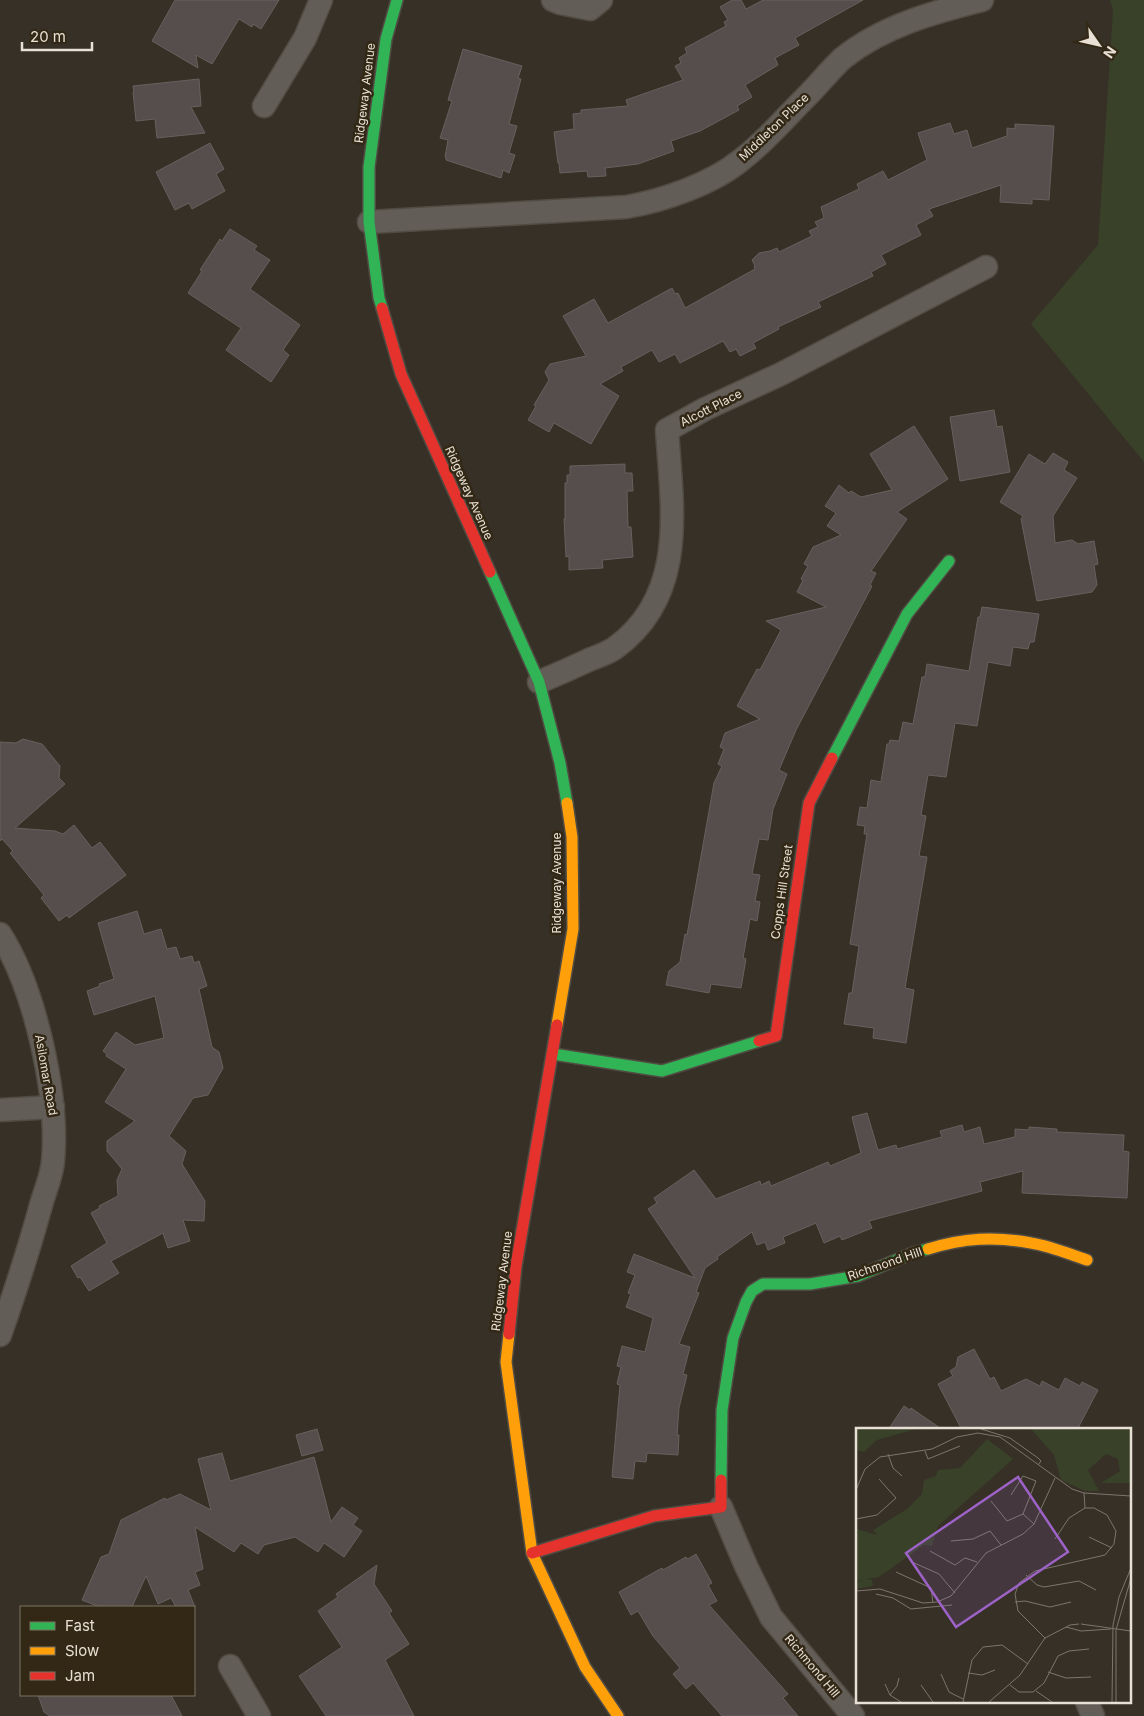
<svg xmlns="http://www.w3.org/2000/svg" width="1144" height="1716" viewBox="0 0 1144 1716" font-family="Inter,sans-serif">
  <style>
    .green { fill: #394129 }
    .building { fill: #564d4d; stroke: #68605e }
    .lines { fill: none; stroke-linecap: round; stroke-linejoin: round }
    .street-casing { stroke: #514c43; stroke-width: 25 }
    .fast-casing { stroke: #514c43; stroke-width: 14 }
    .slow-casing { stroke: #514c43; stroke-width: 14 }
    .jam-casing { stroke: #514c43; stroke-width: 14 }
    .street { stroke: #625d56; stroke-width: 22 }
    .fast { stroke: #30b455; stroke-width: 11 }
    .slow { stroke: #ff9f0a; stroke-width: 11 }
    .jam { stroke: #e5322d; stroke-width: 11 }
    .labels { text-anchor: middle; stroke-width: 5; stroke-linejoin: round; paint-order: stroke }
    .street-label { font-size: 12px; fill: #e8e0d5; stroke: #332815 }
    .inset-road { fill: none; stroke: #7d766c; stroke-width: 1 }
    .view { fill: #9c62c6; fill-opacity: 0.15; stroke: #9c62c6; stroke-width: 2.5 }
    .inset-edge { fill: none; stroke: #e8e0d5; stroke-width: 2.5 }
  </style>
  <rect width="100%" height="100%" fill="#363026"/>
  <!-- green -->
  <polygon class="green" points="1110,0 1144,0 1144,462 1031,324 1098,245 1113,10"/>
  <!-- building -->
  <g class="building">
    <polygon points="175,0 279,0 261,29 253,24 252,27 239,19 212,64 196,55 198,68 152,41"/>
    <polygon points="732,0 741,0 746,9 763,0 863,0 795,38 799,45 775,58 778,65 745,85 752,97 737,106 739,110 700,131 671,141 674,151 638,164 605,168 606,176 588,177 587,171 560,173 559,163 558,163 554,132 574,129 573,114 581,113 581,110 628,106 626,100 683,80 675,66 681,63 679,58 687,53 685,48 726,26 724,22 728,20 720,7"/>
    <polygon points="463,49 522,66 518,78 521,79 509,124 517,126 509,153 515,155 509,173 503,170 501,178 446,160 446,157 445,157 448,140 440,138 452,101 448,100"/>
    <polygon points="199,79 201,106 191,107 205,133 157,138 155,119 136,121 133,92 134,92 133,86"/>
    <polygon points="950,123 954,134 967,130 972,148 1007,136 1007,128 1015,129 1015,124 1054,126 1049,200 1032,199 1032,204 1000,202 1001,185 929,209 933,216 916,225 921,235 881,255 886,264 871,272 873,276 818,302 821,307 778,327 779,329 753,343 756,348 740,356 736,349 730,352 723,341 680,363 675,354 659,362 652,350 621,367 623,371 600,384 619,396 591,444 554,423 549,432 528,420 536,406 534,405 549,380 545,372 550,364 586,356 563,316 594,299 608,323 672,288 675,294 678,293 685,308 755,269 754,267 755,266 752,260 759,253 770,251 777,248 779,252 812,236 809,231 818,227 815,222 824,218 821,207 859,189 857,184 883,171 888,180 927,160 918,133"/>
    <polygon points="210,143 224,169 216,174 225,191 192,209 189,203 175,210 156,172"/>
    <polygon points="230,229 257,246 254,250 270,260 250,289 300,325 283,350 289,355 271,382 226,350 241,328 188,293 202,271 200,270 220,239 222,241"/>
    <polygon points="994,410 997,427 1002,426 1010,472 960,481 950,417"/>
    <polygon points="914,426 948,479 897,512 907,519 871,571 876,573 870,585 872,586 796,730 779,770 787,774 773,809 768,840 759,839 752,874 760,875 755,901 760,902 757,921 750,919 743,958 746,959 741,988 711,984 709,993 666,985 669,971 680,962 685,934 687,935 714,783 722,766 718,764 724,749 720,747 725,733 760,719 737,706 757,669 760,670 781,630 766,621 826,607 797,592 803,580 801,579 808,566 804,564 813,547 841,535 827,526 836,513 825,506 839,485 849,493 851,491 861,497 892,490 870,454"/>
    <polygon points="1053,453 1068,462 1064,470 1077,478 1053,516 1055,543 1072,540 1078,544 1094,541 1098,564 1094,565 1097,585 1092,592 1037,601 1021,519 1023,516 1000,502 1029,454 1045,464"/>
    <polygon points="625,464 625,473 632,473 633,491 627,491 628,527 631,527 633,557 602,560 603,568 569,570 569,556 566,557 564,519 565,519 565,483 567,483 567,475 570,475 570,466"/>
    <polygon points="982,607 1039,614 1034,642 1030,642 1028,649 1013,647 1010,666 988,662 977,726 955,723 946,777 928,775 921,815 926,816 919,856 927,857 905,988 914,990 906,1043 873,1038 874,1028 844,1024 849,993 852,993 859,946 850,944 867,834 864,834 865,826 857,825 860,807 867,808 871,780 881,782 887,744 889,744 890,740 899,741 903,722 913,724 922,677 925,677 927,664 969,671 978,617 980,617"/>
    <polygon points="23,739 42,744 60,766 59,778 65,784 15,828 55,831 63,834 74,825 92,848 100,842 126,875 69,918 67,915 59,921 41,898 44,895 14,858 10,853 13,851 2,839 0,841 0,742 16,743"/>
    <polygon points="137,911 144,934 161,929 167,949 176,947 180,959 192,956 194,963 199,961 207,986 199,989 212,1047 219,1052 223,1068 208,1095 193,1098 169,1136 186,1151 182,1164 205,1201 204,1221 183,1220 190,1241 168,1248 163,1233 111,1261 119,1273 89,1291 80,1277 78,1278 71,1266 107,1243 91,1213 100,1208 99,1206 118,1196 117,1180 122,1169 107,1151 107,1141 135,1121 105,1102 126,1069 106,1056 107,1054 103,1051 116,1032 135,1045 164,1038 155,996 94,1015 87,991 100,986 99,984 114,979 98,923"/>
    <polygon points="867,1113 878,1150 896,1145 897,1149 942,1137 940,1131 962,1125 964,1132 980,1127 984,1144 1015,1137 1015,1129 1029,1130 1029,1127 1057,1129 1057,1132 1124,1135 1123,1151 1129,1152 1127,1198 1022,1193 1023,1171 980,1182 982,1191 869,1221 872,1228 842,1240 840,1236 824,1243 816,1223 783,1237 785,1243 768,1250 765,1242 757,1245 752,1232 717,1257 718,1259 705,1268 696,1292 699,1293 679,1344 690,1347 683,1374 687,1375 679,1408 677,1435 679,1435 678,1455 647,1453 646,1462 635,1461 633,1479 612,1477 620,1385 617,1384 621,1367 617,1366 622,1346 645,1352 653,1318 626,1307 631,1294 628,1293 635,1275 627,1272 634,1254 695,1278 648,1209 657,1203 654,1198 694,1170 716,1199 760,1181 761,1185 769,1181 771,1186 828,1162 830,1166 861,1153 852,1117"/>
    <polygon points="974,1349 990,1379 994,1377 1001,1391 1026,1379 1040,1386 1042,1381 1059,1390 1065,1378 1080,1386 1082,1382 1098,1390 1077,1430 962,1430 938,1384 953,1376 950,1371 956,1367 958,1357"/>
    <polygon points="904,1406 910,1410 911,1408 943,1430 888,1430"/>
    <polygon points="317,1429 323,1450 302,1456 296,1435"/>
    <polygon points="222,1453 230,1481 314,1457 331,1522 342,1507 358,1518 353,1525 362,1531 344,1557 324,1543 318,1552 295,1537 264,1545 258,1554 241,1543 234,1552 195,1527 203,1569 195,1572 200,1585 188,1590 195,1607 176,1607 171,1598 158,1604 146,1576 132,1607 100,1607 82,1600 101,1557 109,1554 121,1520 165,1498 166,1500 180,1494 211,1510 198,1459"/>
    <polygon points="696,1554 712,1583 708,1585 717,1601 709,1605 788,1694 783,1698 798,1716 722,1716 693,1683 686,1689 673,1674 680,1668 653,1636 638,1611 631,1615 619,1592 662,1568 663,1570 686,1557 688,1559"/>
    <polygon points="377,1565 374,1584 392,1611 389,1613 409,1644 385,1660 414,1716 326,1716 299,1676 342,1647 318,1611 338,1597 336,1594"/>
    <polygon points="38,1695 171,1695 182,1716 50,1716 44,1712"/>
  </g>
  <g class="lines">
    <defs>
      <g id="street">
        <polyline points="553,0 560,3 590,9 601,0"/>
        <polyline points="264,106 305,38 321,0"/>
        <path d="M369 222 626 207C662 201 712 184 741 160 765 142 785 118 806 97 819 84 830 70 843 58 883 26 934 12 982 0"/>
        <path d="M539 682C556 675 574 667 591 659 599 656 608 653 615 648 688 595 672 508 667 430L705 409 781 374 986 267"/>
        <path d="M0 934C35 988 59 1097 53 1161 52 1175 45 1191 41 1205 29 1249 15 1292 0 1335"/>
        <polyline points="0,1110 53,1107"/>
        <polyline points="721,1507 746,1566 771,1617 853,1716"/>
        <polyline points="230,1666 259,1716"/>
        <polyline points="1087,1702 1093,1716"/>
      </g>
      <g id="fast">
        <polyline points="382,308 379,298 369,222 369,167 386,39 397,0"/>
        <polyline points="490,572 539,682 560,763 567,803"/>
        <polyline points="832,758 907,614 949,561"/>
        <polyline points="553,1054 662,1071 759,1041"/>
        <polyline points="721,1480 722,1410 733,1338 746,1302 752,1291 763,1284 810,1284 858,1276 913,1253 928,1249"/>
      </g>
      <g id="slow">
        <polyline points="557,1025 573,929 572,837 567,803"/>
        <path d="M928 1249C964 1238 994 1236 1031 1243 1050 1246 1069 1254 1087 1260"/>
        <polyline points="509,1334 506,1362 532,1553 585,1667 618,1716"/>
      </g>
      <g id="jam">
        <polyline points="382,308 401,374 490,572"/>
        <polyline points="759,1041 776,1036 809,803 832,758"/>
        <polyline points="509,1334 516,1266 557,1025"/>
        <polyline points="532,1553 654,1516 721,1507 721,1480"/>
      </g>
    </defs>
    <!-- street casing -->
    <use href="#street" class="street-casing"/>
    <!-- fast casing -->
    <use href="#fast" class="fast-casing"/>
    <!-- slow casing -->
    <use href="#slow" class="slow-casing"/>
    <!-- jam casing -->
    <use href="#jam" class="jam-casing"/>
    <!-- street -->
    <use href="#street" class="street"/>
    <!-- fast -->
    <use href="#fast" class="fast"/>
    <!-- slow -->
    <use href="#slow" class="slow"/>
    <!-- jam -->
    <use href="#jam" class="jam"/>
  </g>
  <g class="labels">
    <!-- street labels -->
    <g class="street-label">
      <text transform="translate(365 93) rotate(-83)" y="4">Ridgeway Avenue</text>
      <text transform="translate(774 127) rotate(-44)" y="4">Middleton Place</text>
      <text transform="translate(711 408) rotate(-27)" y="4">Alcott Place</text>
      <text transform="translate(469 493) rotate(66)" y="4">Ridgeway Avenue</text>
      <text transform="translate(557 883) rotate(-90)" y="4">Ridgeway Avenue</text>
      <text transform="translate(782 892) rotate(-82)" y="4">Copps Hill Street</text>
      <text transform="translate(46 1075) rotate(80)" y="4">Asilomar Road</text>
      <text transform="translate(885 1264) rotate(-19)" y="4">Richmond Hill</text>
      <text transform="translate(502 1281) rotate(-83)" y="4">Ridgeway Avenue</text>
      <text transform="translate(812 1666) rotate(50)" y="4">Richmond Hill</text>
    </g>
  </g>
  <!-- overview -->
  <g transform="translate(856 1428)">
    <rect width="275" height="275" fill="#363026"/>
    <path d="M0 1H60L21 12 8 24 0 22ZM175 1H275V55H245L264 43 262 31 250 26 232 42 243 63H229L205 52 198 27ZM131 11 157 31 82 98 76 118 68 117 23 149 10 151 16 152 17 158 0 161V155L7 152 0 153 1 101 21 107 17 102 51 81 66 66 68 52 80 48 82 42 104 40Z" fill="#394129"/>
    <path class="inset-road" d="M125 1 154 10 182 30 185 33 182 37M69 23 72 31 104 18M32 26 37 40 46 48M0 62 9 41 24 29 76 21 101 9 122 5 144 9 216 61 228 65 275 68M228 65 229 80M155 67 167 48 180 53 167 86M135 73 151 93 167 86 178 96M0 91 21 87 40 70 23 51M233 109 256 120M95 113 117 111 134 103 145 117M74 123 99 137 109 130 121 134M56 134 83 146 99 165M40 144 75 160 77 175M170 147 181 157 188 159 223 153 240 162M0 163 24 161 67 175 81 174 95 168 130 125 167 106 178 96 199 50M0 163V180M20 166 37 170 55 181 96 177M159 174 169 173 194 179 215 174M225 196 275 203M210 199 225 203 255 201M189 210 162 183 159 166 163 155 179 143 249 127 258 116 260 103 251 87 238 80H229L213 90 199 111M192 244 210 250 235 249M112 245 126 247 139 242M85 246 93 264 107 271M29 256 34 267 45 274M65 257 77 274M154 257 163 264H177L188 255 202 228 213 223 233 221M180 263 196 274M34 267 41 258 43 250M107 274 116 232 127 219 146 217 172 236M133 274 164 247 189 210 214 197 223 196M256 274 257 197 263 169 275 140M260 274V202L275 150"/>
    <path class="view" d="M162 49 212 124 100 199 50 125Z"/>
    <rect width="275" height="275" class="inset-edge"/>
  </g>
  <!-- legend -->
  <rect x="20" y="1606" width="175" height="90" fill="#332815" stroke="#7b7262"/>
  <rect x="30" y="1622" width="25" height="8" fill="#30b455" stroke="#7b7262"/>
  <text x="65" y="1631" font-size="15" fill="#e8e0d5">Fast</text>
  <rect x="30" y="1647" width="25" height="8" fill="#ff9f0a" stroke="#7b7262"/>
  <text x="65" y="1656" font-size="15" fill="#e8e0d5">Slow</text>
  <rect x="30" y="1672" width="25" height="8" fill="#e5322d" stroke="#7b7262"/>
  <text x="65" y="1681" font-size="15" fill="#e8e0d5">Jam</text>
  <!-- north arrow -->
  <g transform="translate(1099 45) rotate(124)" stroke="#332815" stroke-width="4" paint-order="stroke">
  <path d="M0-4L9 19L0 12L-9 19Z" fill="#e8e0d5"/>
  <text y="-8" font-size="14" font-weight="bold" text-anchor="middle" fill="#e8e0d5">N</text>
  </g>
  <!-- scale -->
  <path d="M22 42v8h70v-8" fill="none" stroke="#e8e0d5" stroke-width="2.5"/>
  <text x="30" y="42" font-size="15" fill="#e8e0d5" stroke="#332815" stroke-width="4" paint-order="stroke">20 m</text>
</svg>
